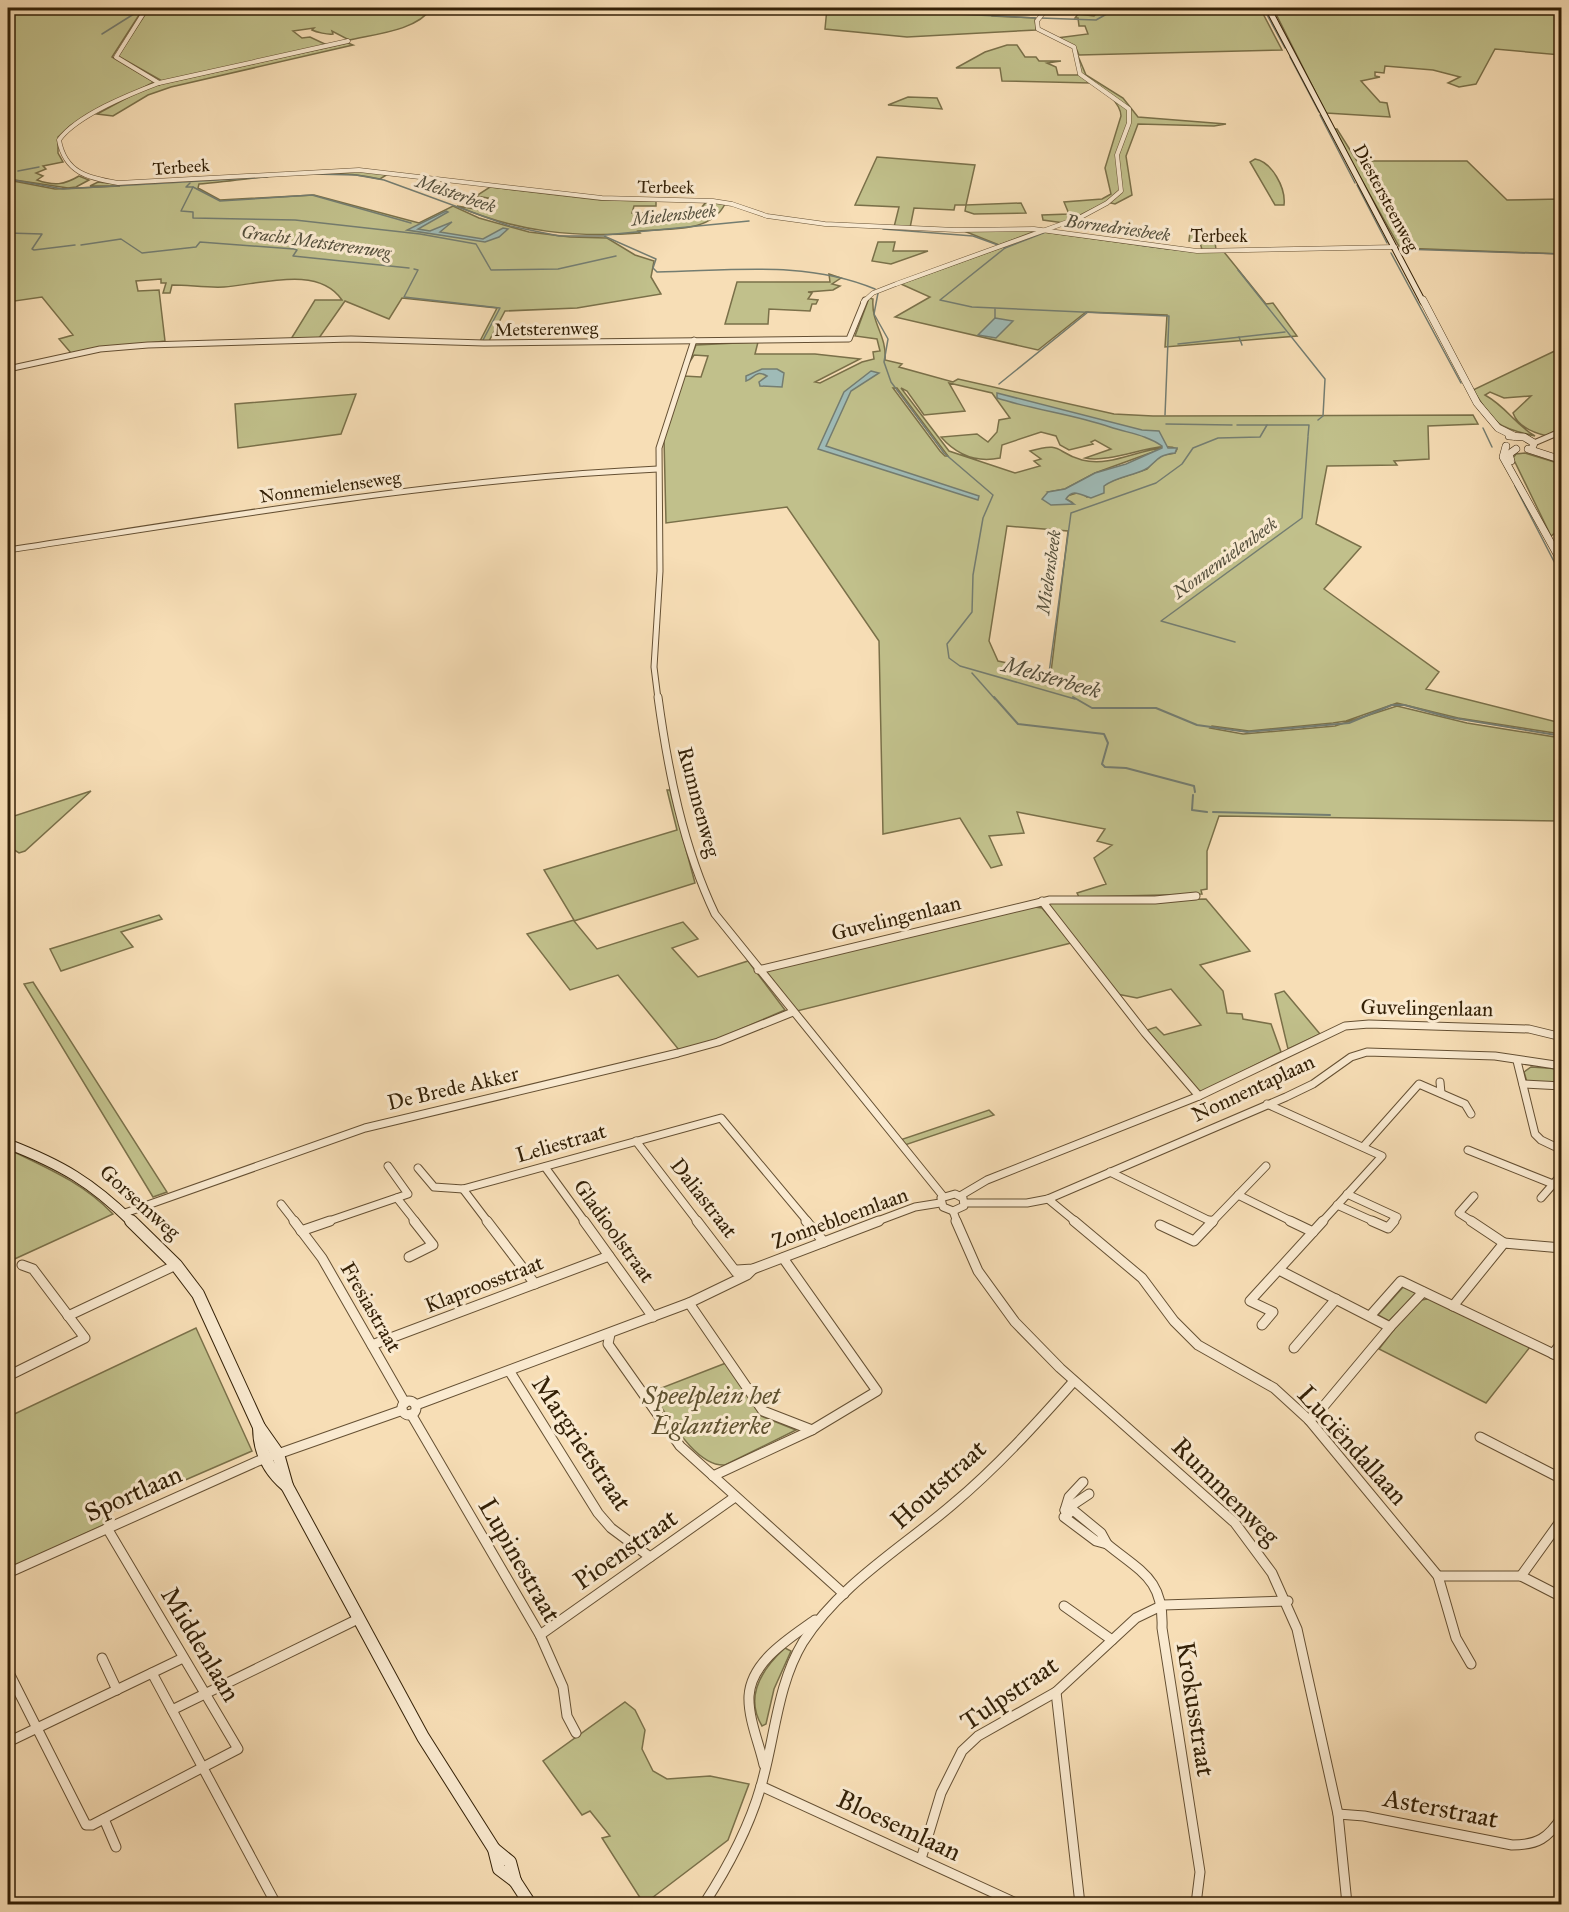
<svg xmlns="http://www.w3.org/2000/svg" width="1569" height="1912" viewBox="0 0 1569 1912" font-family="'IM FELL Great Primer',serif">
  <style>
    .green { fill: #c1c08b; stroke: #7a7049; stroke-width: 1.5; fill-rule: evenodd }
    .water { fill: #9fbbb7; stroke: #747d71; stroke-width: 1.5 }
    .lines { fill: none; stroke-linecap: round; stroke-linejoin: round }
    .stream-far1 { stroke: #747d71; stroke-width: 1.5 }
    .stream { stroke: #747d71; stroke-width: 2 }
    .street-far3-casing { stroke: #655033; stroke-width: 5 }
    .street-far2-casing { stroke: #655033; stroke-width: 7 }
    .street-far1-casing { stroke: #655033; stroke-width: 9 }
    .street-casing { stroke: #655033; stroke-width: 11 }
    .secondary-far3-casing { stroke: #342107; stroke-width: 7 }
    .secondary-far2-casing { stroke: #342107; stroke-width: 8 }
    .secondary-far1-casing { stroke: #342107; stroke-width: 11 }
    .secondary-casing { stroke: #342107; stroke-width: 14 }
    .street-far3 { stroke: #faead0; stroke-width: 4 }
    .street-far2 { stroke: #faead0; stroke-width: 5 }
    .street-far1 { stroke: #faead0; stroke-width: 7 }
    .street { stroke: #faead0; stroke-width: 9 }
    .secondary-far3 { stroke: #faead0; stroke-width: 5 }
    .secondary-far2 { stroke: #faead0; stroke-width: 7 }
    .secondary-far1 { stroke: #faead0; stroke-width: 9 }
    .secondary { stroke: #faead0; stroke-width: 12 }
    .labels { text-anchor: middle; stroke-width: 6; stroke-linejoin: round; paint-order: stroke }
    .far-street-label { font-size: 18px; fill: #342107; stroke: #faead0 }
    .far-water-label { font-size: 18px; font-style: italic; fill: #544f3c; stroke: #faead0 }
    .street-label { font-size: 21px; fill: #342107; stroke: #faead0 }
    .water-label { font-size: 22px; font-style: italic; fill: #544f3c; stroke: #faead0 }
    .near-park-label { font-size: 26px; font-style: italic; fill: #5e512f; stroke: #faead0 }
    .near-street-label { font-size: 26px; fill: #342107; stroke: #faead0 }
  </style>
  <rect width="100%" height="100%" fill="#f7deb6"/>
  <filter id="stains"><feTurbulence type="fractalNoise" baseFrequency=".00333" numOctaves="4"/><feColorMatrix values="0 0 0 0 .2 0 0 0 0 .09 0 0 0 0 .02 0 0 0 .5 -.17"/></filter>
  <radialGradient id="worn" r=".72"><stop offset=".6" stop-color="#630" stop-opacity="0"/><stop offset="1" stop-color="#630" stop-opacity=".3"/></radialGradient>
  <!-- green -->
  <g class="green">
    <path d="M8 8H137L141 12 112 57 154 82 71 125 58 137V153L63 162 43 166 46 169 36 173 43 176 37 180C54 186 64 185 79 176L89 180 76 187 68 188 8 179Z"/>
    <path d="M142 8H432C416 31 375 34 349 40L332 31 333 34C328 35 316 32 312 30L314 28 293 31 302 38 310 37 327 45 162 81 118 56 146 13Z"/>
    <polygon points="827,8 917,8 937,13 937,8 992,8 992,16 1035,18 1036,30 907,37 825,29"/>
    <path d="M1111 8C1161 11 1210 8 1260 8L1282 50 1079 55 1076 48 1057 38 1088 34 1085 26H1079L1078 18H1075L1078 14 1094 16 1098 12 1108 13Z"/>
    <polygon points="1273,8 1561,8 1561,55 1495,49 1476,84 1459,87 1448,83 1460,77 1433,70 1385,66 1384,73 1375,72 1375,76 1380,77 1361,81 1380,102 1387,103 1390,117 1326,113"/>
    <polygon points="348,43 353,45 171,87 148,95 113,116 97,114 147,87"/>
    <polygon points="1007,45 1017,45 1025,57 1036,57 1039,61 1061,61 1047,63 1056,67 1058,75 1079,75 1090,83 1002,81 1000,68 956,68 985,52"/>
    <path d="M1078 56 1086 75 1123 98 1138 117 1226 124 1214 126 1138 124 1126 156 1132 195 1115 204 1107 202 1064 223 1043 220 1042 215 1069 214 1064 202 1102 199 1111 194 1105 168 1121 116C1121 99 1092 82 1080 72Z"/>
    <polygon points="908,97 937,98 942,109 888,105"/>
    <polygon points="1333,129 1337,129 1357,161 1467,161 1507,200 1561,199 1561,254 1400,248"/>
    <polygon points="877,157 975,165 966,205 1021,203 1026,213 974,214 965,211 966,205 955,205 954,210 914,208 910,228 894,227 899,207 855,205"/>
    <path d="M1255 159C1272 162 1286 188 1284 205H1275L1250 162Z"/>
    <path d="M346 170 388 174 380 179C320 165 260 179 199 184L198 188 220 200 314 195 419 223 453 206 479 218 529 232 570 237 607 238 635 255 654 261 651 277 661 294 577 308 505 311 489 341H480L497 308 402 298 389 319 345 301 319 338 291 339 315 300H342C318 264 258 285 224 287 207 288 189 285 172 285L170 293H163L166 283H161V279L136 281 138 291 159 290 165 341 71 353 59 339 73 335 42 297 8 302V180L55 189 120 186H90L98 182 117 184Z"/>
    <path d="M490 187 600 200 656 201V206H634L632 213H644L645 217C667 220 692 223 706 202L725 204C710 234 668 228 638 231L640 233C576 238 516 232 457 206L487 211 491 208 480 205 488 198 476 196Z"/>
    <polygon points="1031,230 1033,232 999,245 964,231"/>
    <polygon points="1044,232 1168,249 1224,252 1266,304 1273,303 1297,336 1165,347 1167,315 1086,312 1038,350 895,317 930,297 901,284"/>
    <polygon points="1190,232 1214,233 1216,250 1202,250 1200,242 1189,241"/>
    <polygon points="878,242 895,242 893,251 928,251 891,264 872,261"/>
    <polygon points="829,274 841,278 832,284 840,286 833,290 808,292 812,293 808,299 818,300 816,304 812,304 810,311 769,309 768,324 725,324 737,282 830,282"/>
    <path d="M869 298 873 299C871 324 887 335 885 360L902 364 899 367 953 382 958 379 1114 414 1153 416 1473 415 1478 424 1428 426 1429 459 1394 461 1397 465 1327 466 1316 524 1361 547 1324 589 1439 672 1426 689 1561 723V734L1458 718 1397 703 1346 721 1333 723 1249 731 1212 726 1210 728 1243 734 1335 726 1397 706 1467 723 1561 738V821L1219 816 1207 851V889L1201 890 1202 894 1079 897 1077 893 1106 884 1094 858 1112 845 1097 841 1105 829 1017 812 1024 833 989 836 1002 865 991 868 960 818 883 834 879 641 787 507 666 523 664 438 684 376 701 377 708 356 694 355 689 363 696 345 758 342 755 354H815L860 359 815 382 820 383 862 362 874 359 873 352 880 351 877 339 855 336ZM949 383 992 393 1010 418 999 420 997 432 988 442 977 434 941 437C956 454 976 463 1000 458L1002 445 1041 432 1056 436 1060 445 1069 450 1093 444 1091 442 1095 440 1111 449 1085 458C1113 464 1161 439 1177 449L1175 453 1159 456 1147 469 1111 481 1087 497 1080 492 1067 496 1066 499 1073 503 1048 492 1065 489 1095 473 1164 448C1136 450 1111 467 1082 460 1055 453 1064 441 1030 451L1041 459 1034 461 1040 466 1015 473 949 451 901 388 907 391 924 415 965 411ZM893 388H897L948 456H945L940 451ZM1007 526 1068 531 1051 672 998 661 989 641Z"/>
    <path d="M1561 348V427L1547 436C1534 433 1518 427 1513 413L1531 396 1504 398 1490 392 1485 395C1508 408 1513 423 1535 436 1495 427 1495 424 1473 390Z"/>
    <polygon points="356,394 341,434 238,448 235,404"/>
    <polygon points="1525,453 1561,464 1561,528 1551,536 1513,458 1516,454"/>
    <polygon points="667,790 670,790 695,883 574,921 597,949 683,922 698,939 672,948 698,977 748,961 785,1010 720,1038 679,1050 618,975 570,990 527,934 574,920 544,870 677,830"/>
    <polygon points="91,791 25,851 19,853 8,846 8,818"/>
    <polygon points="1206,899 1250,951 1200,965 1223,991 1227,1013 1242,1014 1243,1019 1271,1024 1281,1052 1202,1092 1196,1089 1147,1030 1156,1027 1164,1035 1201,1025 1171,989 1137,998 1117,994 1047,903"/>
    <polygon points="1034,907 1042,908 1071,943 797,1011 765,970"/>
    <polygon points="159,915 162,919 121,932 133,947 61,971 50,949"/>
    <polygon points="33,982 167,1192 153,1197 24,984"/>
    <polygon points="1284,991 1320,1034 1288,1049 1275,994"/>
    <polygon points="1531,1067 1561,1069 1561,1084 1527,1082 1524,1072"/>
    <polygon points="989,1110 994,1115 905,1145 900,1140"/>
    <path d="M8 1149C47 1168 82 1182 113 1214L8 1262Z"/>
    <polygon points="1404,1286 1417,1292 1389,1321 1378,1315"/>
    <polygon points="1427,1299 1433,1299 1530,1347 1486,1403 1379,1349 1416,1301"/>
    <polygon points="196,1328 252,1451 109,1513 106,1524 8,1569 8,1417"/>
    <path d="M726 1363 761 1416 796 1430 725 1465C695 1467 667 1414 651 1392Z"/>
    <path d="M785 1648 791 1651 774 1689 766 1724 762 1726C744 1696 763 1668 785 1648Z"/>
    <polygon points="625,1702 635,1710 645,1730 642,1749 653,1771 667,1779 710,1776 749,1784 728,1840 644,1904 602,1838 610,1836 590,1811 582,1815 543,1761"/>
  </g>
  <!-- water -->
  <g class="water">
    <polygon points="446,211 448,212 418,229 430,231 452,222 440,232 483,239 503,228 508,229 499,237 485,242 407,230"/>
    <polygon points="995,318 1013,321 996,338 978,335"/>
    <path d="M762 369H777L784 373 782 387 760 386 759 382 767 376C755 369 754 379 746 381V376Z"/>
    <polygon points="871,371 879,373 851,391 826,446 979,496 978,500 818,449 844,392"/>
    <path d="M997 393 1142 430 1159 431 1168 448H1177L1175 453C1154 455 1156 465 1144 470 1131 476 1116 477 1104 486V493L1091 498C1082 496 1073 487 1066 499L1074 504 1051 505 1042 499 1048 492 1065 489 1095 473 1126 464 1162 448V446C1147 435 1128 433 1110 427 1073 414 1034 410 997 398Z"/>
  </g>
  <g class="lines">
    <!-- stream-far1 -->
    <g class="stream-far1">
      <polyline points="915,8 935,13 1036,18"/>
      <polyline points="1266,13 1285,48"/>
      <polyline points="1040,18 1096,20 1114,10 1168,8"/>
      <polyline points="102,34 137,12 137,8"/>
      <polyline points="1290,57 1319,112"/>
      <polyline points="1320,115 1355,183"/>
      <polyline points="18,171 39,167"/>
      <path d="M312 174 356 175 384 180 510 226 559 236H604L656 259 653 268 657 272C730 271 806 260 875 289"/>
      <polyline points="8,176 10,174"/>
      <polyline points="8,179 63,189 267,177"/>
      <polyline points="190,183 186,187 193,187 181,211 193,212 193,218 295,220 420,234 476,244 491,270 558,269 616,256"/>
      <polyline points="1357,185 1387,243"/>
      <polyline points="193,187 220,201 312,195 411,223"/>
      <polyline points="883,229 973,236 998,245"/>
      <polyline points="8,233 42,234 32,249 34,250 75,245"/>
      <polyline points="605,235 749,221"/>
      <polyline points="81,245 121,239 142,253 196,247 200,242 294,249 297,250 293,256 409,268"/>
      <polyline points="1138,245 1194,252"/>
      <polyline points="1003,247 1005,248 940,300 972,307 1169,316 1165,415"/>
      <polyline points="1005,248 1046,232"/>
      <polyline points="1401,249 1562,254"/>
      <polyline points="1391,253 1461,383"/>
      <polyline points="414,269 418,270 404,297 500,308 482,342"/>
      <polyline points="1238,270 1325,379 1323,416 1318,420"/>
      <polyline points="878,293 874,314 888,339 884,362 891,382 944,453 993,495 983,518 973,575 972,612 947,644 949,658 960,666 1075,699"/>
      <polyline points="995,309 995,318"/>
      <polyline points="1239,337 1242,345"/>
      <polyline points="1178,344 1285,332"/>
      <polyline points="999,384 1088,312"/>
      <polyline points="1166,424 1232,425"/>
      <polyline points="1267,425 1309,425 1308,436"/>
      <polyline points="1483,428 1492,447"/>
      <polyline points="1515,486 1560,573"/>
      <polyline points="1235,642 1161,621 1302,518 1308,437"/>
      <polyline points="972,673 995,699"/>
      <polyline points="1049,673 1071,513 1156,483 1182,464 1193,448 1218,438 1260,437 1267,425 1237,425"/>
    </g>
    <!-- stream -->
    <g class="stream">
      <polyline points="994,697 1018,724 1104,734 1108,743 1102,764 1105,767 1126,768 1194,786 1195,792"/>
      <polyline points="1073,697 1092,708 1156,708 1197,725 1247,732 1349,723 1392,705 1404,705 1448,717 1562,736"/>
      <polyline points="1193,795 1192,810 1207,812"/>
      <polyline points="1213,812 1330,815"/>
    </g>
    <defs>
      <g id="street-far3">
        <polyline points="140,8 143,14 116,57 159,83"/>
        <path d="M348 41 159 83C130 94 77 115 59 140 65 173 88 178 118 183L359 170 602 198 713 201 732 204 767 216 825 224 956 230 1034 229 1197 251 1395 247"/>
        <polyline points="863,302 873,293 896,284 1081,217 1107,203 1121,191 1117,155 1129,123 1129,109 1080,74 1074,47 1038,29 1037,21 1047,8"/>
      </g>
      <g id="street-far2">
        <polyline points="8,369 100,349 148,345 351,339 484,343 849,339 865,300"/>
        <polyline points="1534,443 1562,431"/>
        <path d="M8 550C224 517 440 479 658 469"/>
        <polyline points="658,699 654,667 660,571 659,448 694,340"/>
      </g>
      <g id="street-far1">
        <path d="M658 697C668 771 683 847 715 914L943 1196"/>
        <polyline points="1042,901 1145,1033 1199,1096"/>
        <polyline points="758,970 1050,900 1155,900 1196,896"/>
        <polyline points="1517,1061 1535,1134 1541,1140 1562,1150"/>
        <polyline points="1440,1082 1441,1093"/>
        <polyline points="1523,1084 1562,1086"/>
        <polyline points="1267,1104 1382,1156 1322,1222"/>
        <polyline points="636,1141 698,1222"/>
        <polyline points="1363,1147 1419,1084 1465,1104 1471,1114"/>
        <polyline points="1468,1150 1553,1184"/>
        <polyline points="545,1167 585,1222"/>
        <polyline points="418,1168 434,1187 463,1189 721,1118 808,1222"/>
        <polyline points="1110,1172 1212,1222"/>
        <polyline points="463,1189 488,1222"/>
        <polygon points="955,1194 963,1198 964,1206 953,1211 943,1207 941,1198"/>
        <polyline points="1347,1194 1397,1217 1393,1222"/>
        <polyline points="1238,1195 1293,1222"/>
        <polyline points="960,1196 987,1180 1199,1096 1345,1026 1369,1024 1529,1029 1562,1037"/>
        <polyline points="397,1198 416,1222"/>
        <polyline points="1541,1198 1562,1174"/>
        <polyline points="1048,1199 1076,1222"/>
        <polyline points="965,1203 1027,1203 1048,1199 1286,1097 1313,1084 1351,1057 1367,1052 1495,1056 1562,1066"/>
        <polyline points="281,1204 295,1222"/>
        <polyline points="1337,1205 1375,1222"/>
        <polyline points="953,1211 957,1222"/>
        <polyline points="125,1213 365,1128 678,1053 718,1042 793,1012"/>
        <polyline points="326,1222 408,1194 388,1166"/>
        <polyline points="875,1222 915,1207 940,1203"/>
        <polyline points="1212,1222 1266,1166"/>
        <polyline points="1473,1222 1459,1213 1474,1196"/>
      </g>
      <g id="street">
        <polyline points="294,1221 322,1258 405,1403"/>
        <polyline points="487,1221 535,1284"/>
        <polyline points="584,1221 653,1317"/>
        <polyline points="697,1221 736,1272"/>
        <polyline points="806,1221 824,1242"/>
        <polyline points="956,1221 978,1271 1015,1322 1060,1368 1235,1523 1272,1573 1297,1629 1338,1814 1347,1904"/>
        <polyline points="1074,1221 1142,1278 1174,1321 1198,1345 1274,1388 1309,1420 1438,1576 1456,1638 1471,1664"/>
        <polyline points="1210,1221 1212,1222"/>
        <polyline points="1290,1221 1313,1232"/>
        <polyline points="1372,1221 1388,1228 1394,1221"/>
        <polyline points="1471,1221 1504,1243"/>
        <polyline points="1160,1225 1194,1241 1213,1221"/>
        <polyline points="301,1231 330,1221"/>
        <polyline points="409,1257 433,1245 414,1221"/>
        <polyline points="737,1270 753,1269 879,1221"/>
        <polyline points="1279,1270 1390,1327 1318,1413 1309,1420"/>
        <polyline points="689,1303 763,1411 812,1430"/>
        <polyline points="1453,1306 1504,1243 1562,1248"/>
        <polyline points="68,1316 176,1265"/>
        <polyline points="1370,1316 1401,1281 1562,1358"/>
        <polyline points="1262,1325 1273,1312 1250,1301 1323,1221"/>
        <polyline points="1390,1327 1423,1292"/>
        <polyline points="610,1334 608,1344 680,1446 844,1594"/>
        <polyline points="372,1345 609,1256"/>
        <polyline points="1294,1348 1336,1299"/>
        <polyline points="1553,1354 1562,1342"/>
        <polyline points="510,1372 598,1513 611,1528 650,1557"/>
        <polyline points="8,1376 85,1338 33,1269 22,1265"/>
        <circle cx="409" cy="1408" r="7"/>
        <polyline points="416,1405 689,1303 747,1275 753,1269"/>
        <polyline points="411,1414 540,1635 563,1687 567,1716 576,1733"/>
        <polyline points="1480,1437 1562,1479"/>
        <polyline points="713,1476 812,1430 877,1391 783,1258"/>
        <polyline points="1065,1510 1089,1494"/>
        <polygon points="1073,1510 1101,1533 1107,1544 1096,1541 1064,1517"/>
        <polyline points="1069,1513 1065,1510 1069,1497 1083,1482"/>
        <path d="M1107 1544C1141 1572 1164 1579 1162 1628L1200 1872 1196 1904"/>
        <polyline points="8,1573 258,1461 400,1411"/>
        <polyline points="1438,1576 1521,1576 1562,1597"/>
        <polyline points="1521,1576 1562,1519"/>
        <polyline points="1064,1606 1112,1640"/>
        <polyline points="540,1635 735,1497"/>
        <polyline points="102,1658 117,1690"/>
        <polyline points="8,1671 86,1825 92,1825 238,1749 107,1528"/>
        <polyline points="152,1673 276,1904"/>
        <polyline points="1056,1692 1080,1904"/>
        <polyline points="172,1710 358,1619"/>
        <polyline points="8,1742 183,1658"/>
        <path d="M764 1765C759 1743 748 1718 749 1696 751 1661 790 1638 815 1620"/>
        <polyline points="761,1786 1018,1904"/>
        <path d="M1338 1814 1364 1816 1512 1845C1538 1845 1548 1838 1562 1817"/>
        <polyline points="104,1819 116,1847"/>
        <polyline points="921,1859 941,1793 962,1751 978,1736 1056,1692 1136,1618 1163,1605 1288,1601"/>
        <path d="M704 1904C728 1867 749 1828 761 1786 775 1738 777 1685 803 1642 840 1584 902 1548 953 1504 997 1467 1036 1424 1074 1381"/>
      </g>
      <polyline id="secondary-far3" points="1268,8 1423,302"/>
      <g id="secondary-far2">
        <polyline points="1423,300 1477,403 1498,428 1514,436"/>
        <polyline points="1509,436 1524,437 1534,443 1533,446"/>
        <polyline points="1506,446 1503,457 1562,563"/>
        <polyline points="1528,449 1562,460"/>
        <polyline points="1511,461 1509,454 1516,449"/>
      </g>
      <path id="secondary-far1" d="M8 1144C62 1165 91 1182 132 1222"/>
      <g id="secondary">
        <polyline points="131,1221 176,1265 198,1294 259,1427 278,1454 287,1486"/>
        <path d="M259 1427C259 1451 269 1471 287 1486L423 1737 494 1849 499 1869 515 1881"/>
        <polyline points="494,1849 510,1862 515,1881"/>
        <polyline points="515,1881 530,1904"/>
      </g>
    </defs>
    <!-- street-far3 casing -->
    <use href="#street-far3" class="street-far3-casing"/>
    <!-- street-far2 casing -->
    <use href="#street-far2" class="street-far2-casing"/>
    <!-- street-far1 casing -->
    <use href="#street-far1" class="street-far1-casing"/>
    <!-- street casing -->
    <use href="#street" class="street-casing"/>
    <!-- secondary-far3 casing -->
    <use href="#secondary-far3" class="secondary-far3-casing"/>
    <!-- secondary-far2 casing -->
    <use href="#secondary-far2" class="secondary-far2-casing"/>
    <!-- secondary-far1 casing -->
    <use href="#secondary-far1" class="secondary-far1-casing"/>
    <!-- secondary casing -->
    <use href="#secondary" class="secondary-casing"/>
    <!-- street-far3 -->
    <use href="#street-far3" class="street-far3"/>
    <!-- street-far2 -->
    <use href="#street-far2" class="street-far2"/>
    <!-- street-far1 -->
    <use href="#street-far1" class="street-far1"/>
    <!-- street -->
    <use href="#street" class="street"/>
    <!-- secondary-far3 -->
    <use href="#secondary-far3" class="secondary-far3"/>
    <!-- secondary-far2 -->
    <use href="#secondary-far2" class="secondary-far2"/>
    <!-- secondary-far1 -->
    <use href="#secondary-far1" class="secondary-far1"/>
    <!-- secondary -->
    <use href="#secondary" class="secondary"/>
  </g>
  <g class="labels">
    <!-- far-street labels -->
    <g class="far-street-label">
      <text transform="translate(181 167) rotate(-4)" y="6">Terbeek</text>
      <text transform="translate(666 187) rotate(1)" y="6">Terbeek</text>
      <text transform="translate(1386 198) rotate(62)" y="6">Diestersteenweg</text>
      <text x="1219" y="242">Terbeek</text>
      <text transform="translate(546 329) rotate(-1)" y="6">Metsterenweg</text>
      <text transform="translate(330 487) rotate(-8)" y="6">Nonnemielenseweg</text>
    </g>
    <!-- far-water labels -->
    <g class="far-water-label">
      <text transform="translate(456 194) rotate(19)" y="6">Melsterbeek</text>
      <text transform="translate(674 215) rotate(-6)" y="6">Mielensbeek</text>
      <text transform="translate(1118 228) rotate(8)" y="6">Bornedriesbeek</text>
      <text transform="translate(316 242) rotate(8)" y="6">Gracht Metsterenweg</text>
      <text transform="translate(1225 558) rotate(-36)" y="6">Nonnemielenbeek</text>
      <text transform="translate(1049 572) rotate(-82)" y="6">Mielensbeek</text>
    </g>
    <!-- street labels -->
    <g class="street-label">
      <text transform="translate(699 802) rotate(75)" y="7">Rummenweg</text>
      <text transform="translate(896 918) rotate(-14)" y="7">Guvelingenlaan</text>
      <text transform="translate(1427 1008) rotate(1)" y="7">Guvelingenlaan</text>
      <text transform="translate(453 1088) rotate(-13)" y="7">De Brede Akker</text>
      <text transform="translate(1253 1088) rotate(-25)" y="7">Nonnentaplaan</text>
      <text transform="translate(561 1143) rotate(-16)" y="7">Leliestraat</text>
      <text transform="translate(704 1198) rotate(52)" y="7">Daliastraat</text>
      <text transform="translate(140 1202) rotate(42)" y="7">Gorsemweg</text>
      <text transform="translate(840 1218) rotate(-20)" y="7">Zonnebloemlaan</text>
      <text transform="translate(614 1231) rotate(54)" y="7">Gladioolstraat</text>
      <text transform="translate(484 1284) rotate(-21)" y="7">Klaproosstraat</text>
      <text transform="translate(371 1307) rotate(60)" y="7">Fresiastraat</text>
    </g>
    <!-- water labels -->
    <g class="water-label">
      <text transform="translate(1052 677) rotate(16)" y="8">Melsterbeek</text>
    </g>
    <!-- near-park labels -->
    <g class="near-park-label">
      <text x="711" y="1404">Speelplein het<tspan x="711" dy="30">Eglantierke</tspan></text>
    </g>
    <!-- near-street labels -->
    <g class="near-street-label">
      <text transform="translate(582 1443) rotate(56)" y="9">Margrietstraat</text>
      <text transform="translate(1353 1445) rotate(48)" y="9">Luciëndallaan</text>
      <text transform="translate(938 1484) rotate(-42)" y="9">Houtstraat</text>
      <text transform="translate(1226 1491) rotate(45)" y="9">Rummenweg</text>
      <text transform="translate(133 1493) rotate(-24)" y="9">Sportlaan</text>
      <text transform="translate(625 1549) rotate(-35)" y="9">Pioenstraat</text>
      <text transform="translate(520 1560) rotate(60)" y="9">Lupinestraat</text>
      <text transform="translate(201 1644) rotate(59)" y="9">Middenlaan</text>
      <text transform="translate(1009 1693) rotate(-34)" y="9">Tulpstraat</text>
      <text transform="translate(1196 1709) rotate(81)" y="9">Krokusstraat</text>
      <text transform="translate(1441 1808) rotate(11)" y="9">Asterstraat</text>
      <text transform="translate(899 1825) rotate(25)" y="9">Bloesemlaan</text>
    </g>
  </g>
  <!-- margin -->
  <rect width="1569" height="1912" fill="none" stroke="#f7deb6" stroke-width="30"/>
  <rect x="9" y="9" width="1551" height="1894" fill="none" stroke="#342107" stroke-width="3"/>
  <rect x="15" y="15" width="1539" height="1882" fill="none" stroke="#342107" stroke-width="1.5"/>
  <rect width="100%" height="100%" filter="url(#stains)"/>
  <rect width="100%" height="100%" fill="url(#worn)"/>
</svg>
